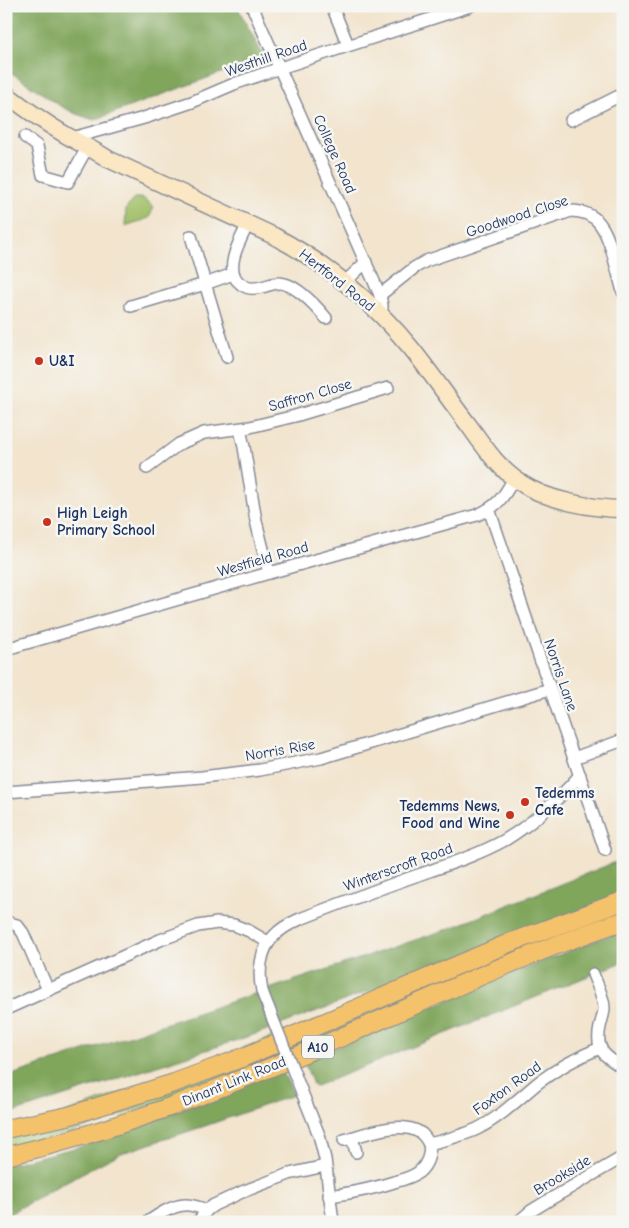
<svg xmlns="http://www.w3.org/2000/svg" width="629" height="1228" viewBox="0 0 629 1228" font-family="'Comic Neue',sans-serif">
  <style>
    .green { fill: #a0bf67; stroke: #5e7762 }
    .forest { fill: #80a65c; stroke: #4e6a5d }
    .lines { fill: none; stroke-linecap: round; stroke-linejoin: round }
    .minor-casing { stroke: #868a96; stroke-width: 14 }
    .secondary-casing { stroke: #868a96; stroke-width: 19 }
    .primary-casing { stroke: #868a96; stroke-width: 20 }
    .minor { stroke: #fff; stroke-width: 11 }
    .secondary { stroke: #fbe7c3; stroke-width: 16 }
    .primary { stroke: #f4c26a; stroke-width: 18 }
    .minor-bridge-casing { stroke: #868a96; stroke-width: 14; stroke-linecap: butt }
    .minor-bridge { stroke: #fff; stroke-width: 11 }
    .poi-dot { fill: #c8321e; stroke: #f6f6f2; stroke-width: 2 }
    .labels { text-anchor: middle; stroke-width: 5; stroke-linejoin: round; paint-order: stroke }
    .shield { fill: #f6f6f2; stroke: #5d6b8a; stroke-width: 1 }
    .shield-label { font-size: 14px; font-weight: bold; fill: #1b2f5e }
    .street-label { font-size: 15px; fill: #1b2f5e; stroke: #f6f6f2 }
    .poi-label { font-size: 15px; font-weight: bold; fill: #1b2f5e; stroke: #f6f6f2; text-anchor: start }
  </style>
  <rect width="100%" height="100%" fill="#f6f6f2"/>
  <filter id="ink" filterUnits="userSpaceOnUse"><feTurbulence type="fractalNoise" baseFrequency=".02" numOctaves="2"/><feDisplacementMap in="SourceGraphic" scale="10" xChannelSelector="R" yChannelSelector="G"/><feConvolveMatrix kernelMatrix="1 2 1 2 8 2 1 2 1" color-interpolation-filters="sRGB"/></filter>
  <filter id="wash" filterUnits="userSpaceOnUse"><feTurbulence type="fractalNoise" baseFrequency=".0096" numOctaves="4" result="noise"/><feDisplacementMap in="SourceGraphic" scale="20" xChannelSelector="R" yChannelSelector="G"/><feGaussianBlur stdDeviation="1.12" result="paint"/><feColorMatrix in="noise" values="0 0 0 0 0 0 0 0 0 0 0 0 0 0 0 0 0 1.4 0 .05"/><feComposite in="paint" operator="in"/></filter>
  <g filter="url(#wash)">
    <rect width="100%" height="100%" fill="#f2e4cd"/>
    <!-- green -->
    <g class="green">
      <polygon points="134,198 143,198 154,207 149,218 125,226 126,209"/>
      <polygon points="623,908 623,913 211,1084 70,1133 6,1148 6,1135"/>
    </g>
    <!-- forest -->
    <g class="forest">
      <polygon points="6,6 237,6 264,57 94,120 76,114 59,105 6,69"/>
      <polygon points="623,859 623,895 259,1033 6,1115 6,1077 451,928"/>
      <path d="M623 930V962L314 1087 304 1062C409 1015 515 971 623 930Z"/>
      <polygon points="282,1070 294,1095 205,1126 119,1154 65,1182 6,1216 6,1165 86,1145"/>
    </g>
  </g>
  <g filter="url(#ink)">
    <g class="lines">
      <defs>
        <g id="minor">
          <polyline points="252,6 380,295 382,306 382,316"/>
          <polyline points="332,6 348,45"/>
          <polyline points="571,120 623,94"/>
          <polyline points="25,137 37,146 43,175 68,182 88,146"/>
          <polyline points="72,138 144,118 192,102 234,84 280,68 470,6"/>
          <path d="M248 224C240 240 222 271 241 284 245 287 250 289 255 288 266 288 275 280 285 284 301 289 316 306 326 318"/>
          <polyline points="191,236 227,357"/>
          <polyline points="345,282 366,262"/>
          <path d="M380 295 414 268 426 261 571 211C599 211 606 231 613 254 616 267 620 279 623 292"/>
          <polyline points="131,306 205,284 233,274"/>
          <polyline points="240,429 244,447 256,521 269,573"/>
          <polyline points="147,468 179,444 204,433 250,427 295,416 388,388"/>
          <polyline points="489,509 605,850"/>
          <path d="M6 649 269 573 477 515C497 507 504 497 514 478"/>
          <polyline points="574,758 623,740"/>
          <polyline points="6,792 202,777 260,770 321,758 550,689"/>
          <polyline points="6,922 17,925 23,933 48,990"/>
          <path d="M593 974C597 985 604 997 604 1008 604 1015 601 1021 600 1027 595 1049 604 1057 623 1067"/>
          <polyline points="6,1009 160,940 198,926 217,923 234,925 249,931 268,942"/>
          <path d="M272 1017C269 1008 265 1000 262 991 258 973 260 949 274 936 281 928 291 923 300 919 339 904 378 889 418 875 447 865 478 855 505 840 533 823 559 799 580 775"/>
          <polyline points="301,1090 319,1135 325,1159 333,1222"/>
          <polyline points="352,1138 356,1152"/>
          <path d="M344 1140C365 1134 403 1119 422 1134 425 1137 427 1140 429 1144"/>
          <path d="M329 1196C352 1193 373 1189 394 1182 402 1180 412 1177 419 1172 427 1165 431 1154 429 1144 445 1140 462 1136 477 1129 500 1118 519 1098 539 1082 558 1068 578 1057 600 1048"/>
          <path d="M148 1222C158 1215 171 1206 184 1205 192 1204 200 1208 207 1210"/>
          <polyline points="198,1222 207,1210 214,1205 242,1192 289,1174 325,1166"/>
          <polyline points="518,1222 531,1211 549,1200 623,1157"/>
        </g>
        <path id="secondary" d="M6 94C27 110 48 125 71 138 83 145 96 151 108 159L274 236C327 264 373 302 411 348 432 374 450 401 470 427 485 448 499 469 521 483 546 500 593 509 623 509"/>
        <g id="primary">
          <polyline points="6,1129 68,1116 174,1083 244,1057 509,943 623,901"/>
          <path d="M6 1156C117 1131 223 1088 326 1044 425 1001 521 955 623 921"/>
        </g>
      </defs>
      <!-- minor casing -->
      <use href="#minor" class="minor-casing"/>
      <!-- secondary casing -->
      <use href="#secondary" class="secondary-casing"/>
      <!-- primary casing -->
      <use href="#primary" class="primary-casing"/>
      <!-- minor -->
      <use href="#minor" class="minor"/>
      <!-- secondary -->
      <use href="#secondary" class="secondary"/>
      <!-- primary -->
      <use href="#primary" class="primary"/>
      <defs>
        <polyline id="minor-bridge" points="272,1017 301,1090"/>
      </defs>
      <!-- minor-bridge casing -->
      <use href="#minor-bridge" class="minor-bridge-casing"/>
      <!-- minor-bridge -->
      <use href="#minor-bridge" class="minor-bridge"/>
    </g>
  </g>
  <!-- markers -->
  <g class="poi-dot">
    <circle cx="39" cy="361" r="5"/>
    <circle cx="47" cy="522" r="5"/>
    <circle cx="525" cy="802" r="5"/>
    <circle cx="510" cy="815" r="5"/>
  </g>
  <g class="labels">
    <!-- shield labels -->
    <rect class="shield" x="302" y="1035.5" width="32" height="23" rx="4"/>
    <g class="shield-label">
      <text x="318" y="1052">A10</text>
    </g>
    <!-- street labels -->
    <g class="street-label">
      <text transform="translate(266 58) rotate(-19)" y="5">Westhill Road</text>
      <text transform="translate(335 154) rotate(66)" y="5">College Road</text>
      <text transform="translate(517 216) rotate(-18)" y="5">Goodwood Close</text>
      <text transform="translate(337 280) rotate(38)" y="5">Hertford Road</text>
      <text transform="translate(310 395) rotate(-16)" y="5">Saffron Close</text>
      <text transform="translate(263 559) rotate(-16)" y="5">Westfield Road</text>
      <text transform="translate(561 675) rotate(71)" y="5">Norris Lane</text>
      <text transform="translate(280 750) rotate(-10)" y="5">Norris Rise</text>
      <text transform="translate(398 867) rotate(-20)" y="5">Winterscroft Road</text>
      <text transform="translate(234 1081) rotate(-22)" y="5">Dinant Link Road</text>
      <text transform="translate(507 1088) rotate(-36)" y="5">Foxton Road</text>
      <text transform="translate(562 1175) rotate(-31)" y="5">Brookside</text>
    </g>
    <!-- poi labels -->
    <g class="poi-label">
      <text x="49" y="366">U&amp;I</text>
      <text x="57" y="518">High Leigh<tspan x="57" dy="17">Primary School</tspan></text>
      <text x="535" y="798">Tedemms<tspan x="535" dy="17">Cafe</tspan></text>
      <text x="500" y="811" text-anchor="end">Tedemms News,<tspan x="500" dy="17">Food and Wine</tspan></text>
    </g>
  </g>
  <!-- margin -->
  <rect width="629" height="1228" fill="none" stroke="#f6f6f2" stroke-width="25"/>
</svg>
